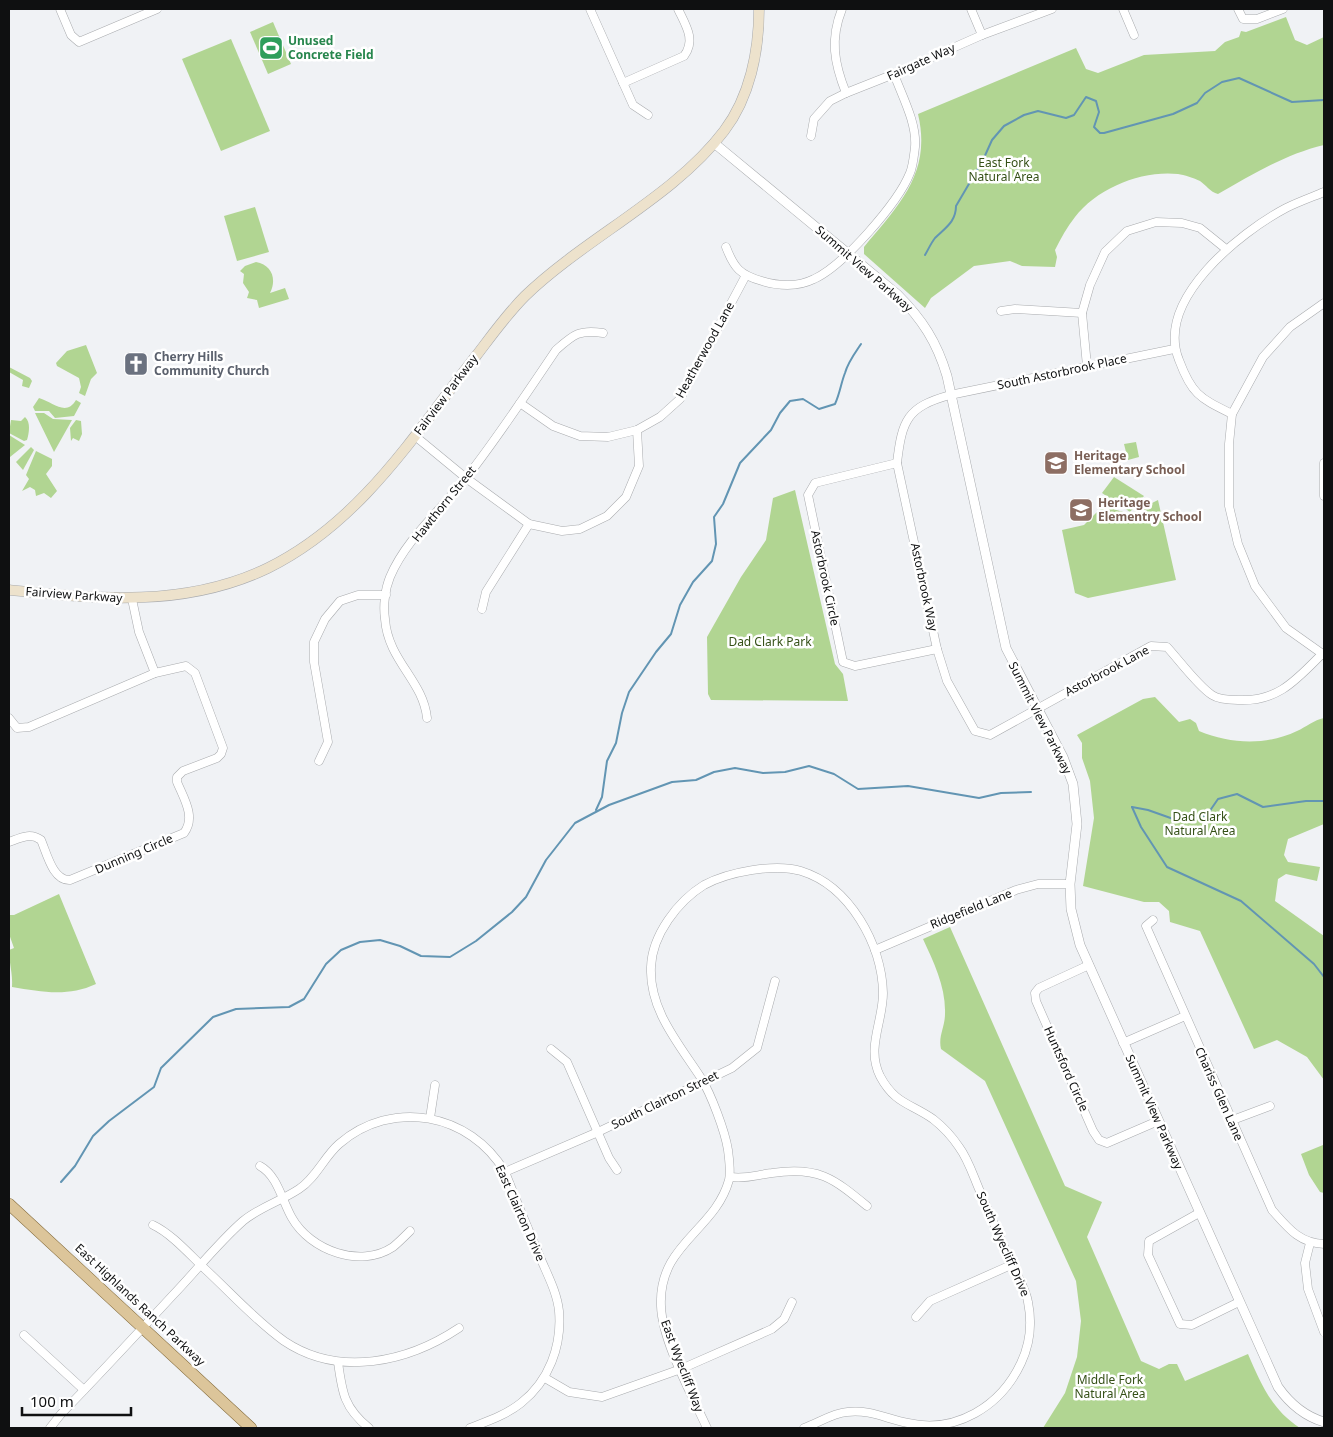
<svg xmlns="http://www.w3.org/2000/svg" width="1333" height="1437" viewBox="0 0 1333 1437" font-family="'Noto Sans',sans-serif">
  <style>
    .green { fill: #b1d592 }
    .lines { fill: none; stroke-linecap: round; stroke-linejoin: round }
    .stream { stroke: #6295b3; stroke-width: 2 }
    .minor-casing { stroke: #a9abae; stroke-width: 9 }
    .tertiary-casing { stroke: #a9abae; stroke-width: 10 }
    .secondary-casing { stroke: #a9abae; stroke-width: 11 }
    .primary-casing { stroke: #856d3e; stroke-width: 12 }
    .minor { stroke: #fff; stroke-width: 8 }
    .tertiary { stroke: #fff; stroke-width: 9 }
    .secondary { stroke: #ede2cc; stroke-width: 10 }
    .primary { stroke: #dcc59a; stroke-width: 11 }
    .labels { text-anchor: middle; stroke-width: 5; stroke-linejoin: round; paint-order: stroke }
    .leisure-label { font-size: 12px; font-weight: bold; fill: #27864d; stroke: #fff; text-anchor: start }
    .street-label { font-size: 12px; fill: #0f1011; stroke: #fff }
    .park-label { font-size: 12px; fill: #355017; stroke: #fff }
    .worship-label { font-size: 12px; font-weight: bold; fill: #5b616d; stroke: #fff; text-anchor: start }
    .education-label { font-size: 12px; font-weight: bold; fill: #785e54; stroke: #fff; text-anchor: start }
  </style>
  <rect width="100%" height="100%" fill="#f0f2f5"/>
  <!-- green -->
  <g class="green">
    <path d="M1286 17 1295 40 1307 45 1324 37V145C1286 154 1253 174 1218 194 1210 192 1206 185 1200 181 1194 178 1184 175 1178 174 1142 170 1097 188 1075 217 1067 227 1061 238 1055 250L1057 257 1055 267 1022 266 1010 261 974 266 931 298 925 308 864 254V247C899 205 932 173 918 114L1076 48 1086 69 1098 73 1144 55 1215 51 1225 42 1239 37 1241 31 1246 32Z"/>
    <polygon points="273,22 291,64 268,74 250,32"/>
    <polygon points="231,39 270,131 221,151 182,59"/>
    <polygon points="255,207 269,252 237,261 224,216"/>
    <path d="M256 262C272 265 277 279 270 293L285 288 289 299 259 308 257 300 247 298 249 292 243 283 244 274 240 271 245 266Z"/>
    <polygon points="86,345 97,373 91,379 85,396 79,393 81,387 79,378 57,366 56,363 67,351"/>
    <polygon points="9,367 30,378 32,381 29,388 22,386 23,380 9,372"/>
    <path d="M39 398C53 402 66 417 76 400L81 403 74 416 55 418 49 411H35L33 407Z"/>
    <polygon points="35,413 44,413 53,419 72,420 54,452"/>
    <path d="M25 417C31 422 29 433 27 440L24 441 9 433 11 420 21 421Z"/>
    <polygon points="76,420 81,421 82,434 79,441 73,438 71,441 70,428"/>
    <polygon points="9,435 25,445 10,457 9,457"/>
    <polygon points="1136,442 1139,457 1128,460 1124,444"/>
    <polygon points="31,447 34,450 23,470 16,462"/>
    <polygon points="36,451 52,459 52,466 46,474 57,491 51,498 44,493 36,496 35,490 30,487 22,491 29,479 26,475"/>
    <polygon points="1114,477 1144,496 1130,512 1102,493"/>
    <polygon points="795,490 835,664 843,674 848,701 711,700 708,694 707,637 741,577 766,540 773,498"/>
    <polygon points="1158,500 1176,580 1088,598 1075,593 1062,530 1084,525 1103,506 1130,514"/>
    <path d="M1155 697 1179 722 1190 719 1196 723 1199 731C1231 744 1265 746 1297 731 1306 727 1314 720 1324 718V824L1288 839 1284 855 1288 862 1320 867 1317 881 1286 874 1278 879 1275 901 1324 936V1080L1307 1057 1277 1040 1254 1049 1200 931 1170 922 1169 911 1159 902H1144L1083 886 1094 818 1090 781 1082 758V743L1077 735 1143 699Z"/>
    <path d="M59 894 96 984C68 997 42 992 12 987 13 974 9 963 9 950L14 948 9 934V915H14Z"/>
    <path d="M950 927 1065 1186 1102 1202 1087 1237 1141 1361 1159 1369 1169 1364H1177L1185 1381 1248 1354C1261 1384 1272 1410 1300 1428H1043L1065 1393 1077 1357 1081 1321 1076 1281 985 1081 941 1049C938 1036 945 1027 945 1014 946 987 934 963 923 939Z"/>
    <polygon points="1324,1139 1324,1193 1320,1192 1309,1175 1301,1154 1323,1145"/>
  </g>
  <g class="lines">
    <!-- stream -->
    <g class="stream">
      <path d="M925 255C928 250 931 243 935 238 945 228 956 222 956 206L983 160 992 140 1004 126 1024 115 1038 111 1066 118 1074 115 1086 97 1096 101 1099 112 1094 127 1100 133H1104L1173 114 1197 103 1205 93 1222 82 1239 78 1292 102 1324 100"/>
      <polyline points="1132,807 1141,827 1167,867 1241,901 1314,964 1324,977"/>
      <polyline points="1132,807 1148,810 1179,821 1207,815 1218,799 1237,794 1263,807 1306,801 1324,801"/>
      <path d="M596 810 602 797 607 761 616 743 622 713 629 692 656 652 671 634 680 605 693 582 712 561 716 544 714 517 723 504 740 463 771 430 780 413 790 401 803 399 819 409 835 404C840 393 841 383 845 373 848 362 855 353 861 344"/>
      <polyline points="61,1182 75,1166 93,1136 109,1121 154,1087 161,1068 213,1017 236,1009 289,1007 304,999 326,964 341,950 360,942 380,940 400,946 421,956 450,957 476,941 512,912 526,897 546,860 575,823 609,805 672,782 696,780 714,772 735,768 763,773 785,772 809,766 834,774 858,789 908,786 979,798 1001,793 1031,792"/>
    </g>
    <defs>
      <g id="minor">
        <polyline points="60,9 71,35 79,42 157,9"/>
        <polyline points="590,9 633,105 648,115"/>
        <path d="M842 9C830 39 834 63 846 93"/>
        <polyline points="971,9 982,35"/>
        <polyline points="1123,9 1134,35"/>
        <polyline points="1238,9 1243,19 1257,19 1283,9"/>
        <path d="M623 83 684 56C696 40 686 26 678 9"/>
        <polyline points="811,136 814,119 830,101 846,93 894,74 982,35 1052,9"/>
        <path d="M726 247C734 268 740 275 762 281 779 286 798 287 814 279 843 266 898 203 910 173 913 166 914 155 915 147 917 123 902 96 894 74"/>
        <polyline points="1324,303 1290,327 1263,357 1232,414 1229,444 1229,506 1238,544 1255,586 1286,628 1324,655"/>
        <polyline points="1001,311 1015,309 1082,313"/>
        <path d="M1174 349 950 395C907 407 902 420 897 463L937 649 947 681 975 731 990 735 1151 646 1167 647C1179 660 1198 686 1212 695 1218 699 1231 700 1238 700 1278 702 1296 680 1322 654"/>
        <polyline points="1087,366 1082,313 1090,285 1105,252 1127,231 1156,222 1182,223 1200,228 1226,249"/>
        <polyline points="520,403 553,426 580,436 608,437 637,430 660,417 680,399 745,277"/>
        <path d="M1232 414C1200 398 1192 395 1179 360 1155 300 1239 233 1286 208 1298 202 1312 197 1324 192"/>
        <polyline points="415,436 466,478 529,524 562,531 580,529 607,516 626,497 639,466 637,430"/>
        <polyline points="897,463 815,483 808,495 843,662 855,666 937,649"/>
        <polyline points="1324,463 1324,496"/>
        <polyline points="132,599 139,632 155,673"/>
        <polyline points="482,609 486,592 529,524"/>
        <path d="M9 718 17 728 29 727 155 673 186 666 195 673 223 748 221 754 217 758 183 771 177 777V782C184 799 196 817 184 833L70 880C53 881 47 854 41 840 30 832 20 838 9 842"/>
        <path d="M427 718C423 680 388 661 385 619 383 606 385 589 390 577 406 539 441 510 466 478 498 437 527 393 556 350 573 335 579 329 603 333"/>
        <polyline points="319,761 328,742 314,662 314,642 325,619 340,601 358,595 386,595"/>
        <path d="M1153 920 1146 926 1272 1210C1288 1228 1299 1243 1324 1244"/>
        <polyline points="875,950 1016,890 1038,884 1070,884"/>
        <polyline points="1089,965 1039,988 1035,993 1036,1001 1093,1131 1099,1140 1107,1143 1158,1121"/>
        <polyline points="1123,1043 1185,1016"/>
        <polyline points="551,1049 567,1062 609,1158 617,1170"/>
        <polyline points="430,1118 435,1085"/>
        <polyline points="1230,1121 1270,1106"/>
        <path d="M260 1166C278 1176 282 1201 292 1218 310 1250 360 1269 393 1247 399 1242 405 1236 410 1231"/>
        <polyline points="505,1172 598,1132 732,1068 757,1048 775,981"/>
        <path d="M730 1177C749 1179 755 1175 772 1173 818 1166 833 1178 867 1206"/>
        <polyline points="1199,1213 1149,1241 1148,1255 1180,1324 1192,1325 1239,1302"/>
        <path d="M153 1225C172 1234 190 1255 205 1269 231 1293 256 1321 284 1341 339 1378 408 1362 459 1328"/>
        <polyline points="1310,1243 1305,1263 1308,1289 1324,1332"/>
        <polyline points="916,1317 930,1301 1011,1265"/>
        <polyline points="24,1335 84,1390"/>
        <path d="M338 1362C342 1392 344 1408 369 1428"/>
        <polyline points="545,1378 569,1392 602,1397 681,1369 772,1329 784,1319 792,1302"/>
        <path d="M50 1428 61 1414C99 1375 136 1335 173 1295 196 1271 218 1243 243 1221 260 1207 281 1201 299 1189 316 1178 324 1157 339 1144 392 1098 470 1113 505 1172 516 1200 528 1229 540 1257 547 1274 557 1292 559 1311 562 1346 549 1381 521 1403 506 1415 488 1421 470 1428"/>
        <path d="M707 1428C692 1395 662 1341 661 1306 658 1244 715 1231 729 1180 731 1171 729 1159 728 1150 725 1131 711 1094 701 1078 679 1044 649 1010 651 967 652 935 678 901 704 885 728 872 775 863 801 871 850 886 882 945 883 993 883 1022 866 1048 880 1076 895 1104 910 1103 933 1119 942 1126 953 1138 959 1147 968 1159 973 1175 979 1189 989 1213 999 1236 1010 1260 1015 1273 1026 1288 1028 1302 1032 1322 1030 1344 1021 1363 1001 1406 956 1434 908 1423 887 1419 869 1409 847 1412 833 1413 818 1423 804 1428"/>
      </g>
      <path id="tertiary" d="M714 143 897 294C922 319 937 342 947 376L1006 648 1063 757 1073 784 1077 824 1070 884 1071 909 1080 945 1278 1387C1290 1404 1304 1416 1324 1422"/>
      <path id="secondary" d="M9 590C98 599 185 608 268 568 361 522 414 435 476 356 492 335 507 314 525 296 585 238 674 197 724 131 750 97 759 51 759 9"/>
      <polyline id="primary" points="9,1204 251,1428"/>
    </defs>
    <!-- minor casing -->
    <use href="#minor" class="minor-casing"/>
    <!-- tertiary casing -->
    <use href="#tertiary" class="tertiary-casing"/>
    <!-- secondary casing -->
    <use href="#secondary" class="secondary-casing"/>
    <!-- primary casing -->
    <use href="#primary" class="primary-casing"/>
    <!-- minor -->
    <use href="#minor" class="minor"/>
    <!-- tertiary -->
    <use href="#tertiary" class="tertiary"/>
    <!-- secondary -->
    <use href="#secondary" class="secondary"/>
    <!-- primary -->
    <use href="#primary" class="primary"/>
  </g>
  <!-- icons -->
  <defs>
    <symbol id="stadium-square" viewBox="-11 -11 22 22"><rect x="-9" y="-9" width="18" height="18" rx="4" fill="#2e9e5b" stroke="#fff"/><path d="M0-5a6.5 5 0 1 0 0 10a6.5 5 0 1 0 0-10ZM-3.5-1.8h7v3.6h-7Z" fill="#fff"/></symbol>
    <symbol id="church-square" viewBox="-11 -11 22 22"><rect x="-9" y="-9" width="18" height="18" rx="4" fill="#6b7280" stroke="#fff"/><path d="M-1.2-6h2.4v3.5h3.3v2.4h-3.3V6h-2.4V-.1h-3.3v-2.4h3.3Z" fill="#fff"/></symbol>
    <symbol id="school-square" viewBox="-11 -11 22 22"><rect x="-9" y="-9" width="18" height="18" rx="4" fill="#8d6e63" stroke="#fff"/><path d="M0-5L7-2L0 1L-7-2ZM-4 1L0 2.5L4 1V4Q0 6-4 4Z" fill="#fff"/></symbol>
  </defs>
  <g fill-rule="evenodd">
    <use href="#stadium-square" x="257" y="34" width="28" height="28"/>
    <use href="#church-square" x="122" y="350" width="28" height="28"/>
    <use href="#school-square" x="1042" y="449" width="28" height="28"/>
    <use href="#school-square" x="1067" y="496" width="28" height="28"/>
  </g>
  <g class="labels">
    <!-- leisure labels -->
    <g class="leisure-label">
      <text x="288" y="45">Unused<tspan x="288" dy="14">Concrete Field</tspan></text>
    </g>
    <!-- street labels -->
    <g class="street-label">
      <text transform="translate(921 62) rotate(-24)" y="4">Fairgate Way</text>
      <text transform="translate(864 269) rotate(41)" y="4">Summit View Parkway</text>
      <text transform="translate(705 350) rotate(-61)" y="4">Heatherwood Lane</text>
      <text transform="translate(1062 372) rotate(-12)" y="4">South Astorbrook Place</text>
      <text transform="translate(446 395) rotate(-53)" y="4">Fairview Parkway</text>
      <text transform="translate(444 504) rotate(-51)" y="4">Hawthorn Street</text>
      <text transform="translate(825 578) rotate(78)" y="4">Astorbrook Circle</text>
      <text transform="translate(924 587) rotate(78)" y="4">Astorbrook Way</text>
      <text transform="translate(74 595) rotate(4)" y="4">Fairview Parkway</text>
      <text transform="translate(1107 671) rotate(-28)" y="4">Astorbrook Lane</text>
      <text transform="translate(1040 718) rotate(63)" y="4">Summit View Parkway</text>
      <text transform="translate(134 854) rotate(-23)" y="4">Dunning Circle</text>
      <text transform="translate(971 909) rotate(-22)" y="4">Ridgefield Lane</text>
      <text transform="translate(1066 1069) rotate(66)" y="4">Huntsford Circle</text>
      <text transform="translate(1219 1094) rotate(66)" y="4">Chariss Glen Lane</text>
      <text transform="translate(665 1100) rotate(-26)" y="4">South Clairton Street</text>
      <text transform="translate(1154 1112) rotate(66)" y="4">Summit View Parkway</text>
      <text transform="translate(520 1213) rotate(66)" y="4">East Clairton Drive</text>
      <text transform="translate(1003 1244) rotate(66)" y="4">South Wyecliff Drive</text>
      <text transform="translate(140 1305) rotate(43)" y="4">East Highlands Ranch Parkway</text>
      <text transform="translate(682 1366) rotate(69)" y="4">East Wyecliff Way</text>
    </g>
    <!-- park labels -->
    <g class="park-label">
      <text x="1004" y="167">East Fork<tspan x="1004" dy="14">Natural Area</tspan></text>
      <text x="770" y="646">Dad Clark Park</text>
      <text x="1200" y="821">Dad Clark<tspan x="1200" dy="14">Natural Area</tspan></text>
      <text x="1110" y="1384">Middle Fork<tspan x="1110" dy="14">Natural Area</tspan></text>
    </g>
    <!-- worship labels -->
    <g class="worship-label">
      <text x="154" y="361">Cherry Hills<tspan x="154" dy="14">Community Church</tspan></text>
    </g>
    <!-- education labels -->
    <g class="education-label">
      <text x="1074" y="460">Heritage<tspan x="1074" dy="14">Elementary School</tspan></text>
      <text x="1098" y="507">Heritage<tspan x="1098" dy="14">Elementry School</tspan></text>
    </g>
  </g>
  <!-- border -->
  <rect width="1333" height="1437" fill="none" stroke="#0f1011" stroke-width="20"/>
  <!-- scale -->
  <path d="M22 1407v8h109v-8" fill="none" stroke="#0f1011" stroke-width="2.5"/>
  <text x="30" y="1407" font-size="15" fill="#0f1011" stroke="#ffffff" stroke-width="4" paint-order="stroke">100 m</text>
</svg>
